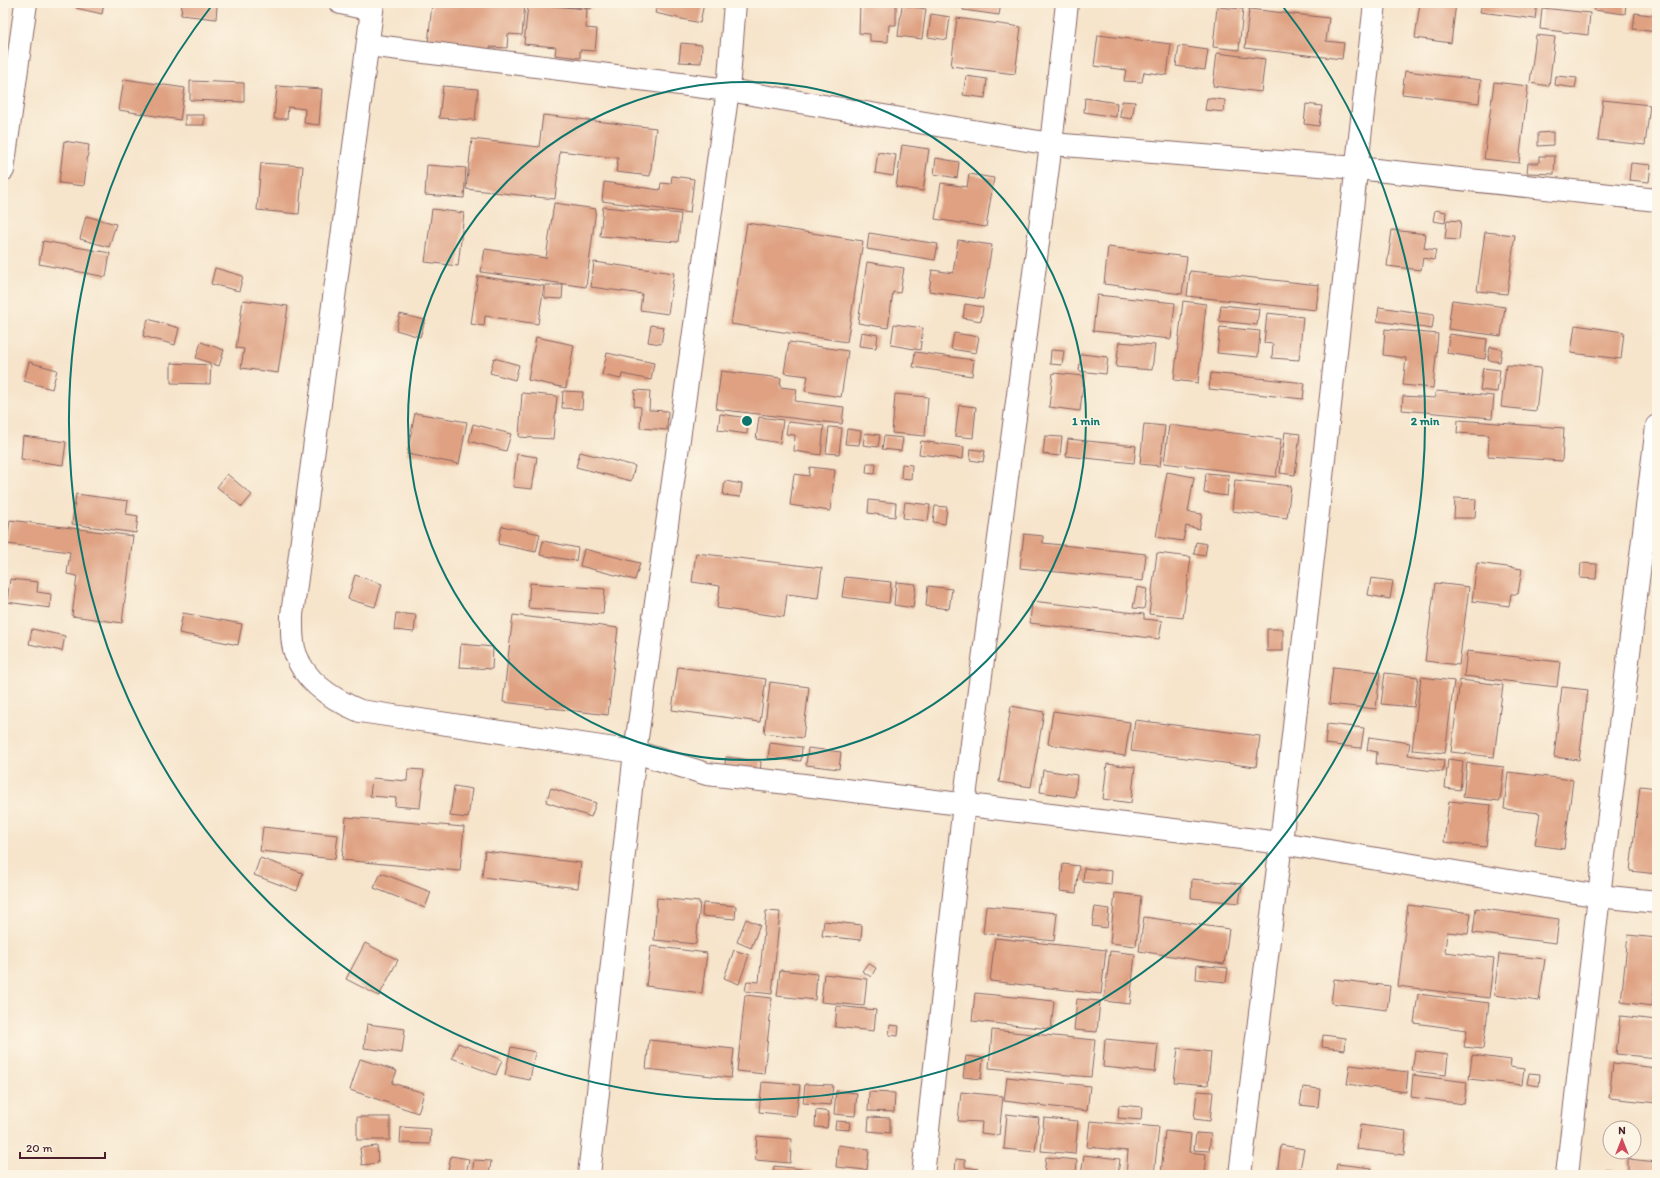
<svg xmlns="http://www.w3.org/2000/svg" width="1660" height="1178" viewBox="0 0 1660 1178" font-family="Itim,sans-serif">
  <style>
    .building { fill: #dfa182 }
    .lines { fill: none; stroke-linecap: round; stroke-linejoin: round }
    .minor-casing { stroke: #866463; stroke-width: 24 }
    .minor { stroke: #fff; stroke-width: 22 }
    .ring { fill: none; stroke: #0f766e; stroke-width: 2 }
    .centre { fill: #0f766e; stroke: #fcf5e5; stroke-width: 2 }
    .ring-label { font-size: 12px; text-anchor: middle; font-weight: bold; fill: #0f766e; stroke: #fcf5e5; stroke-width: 3; stroke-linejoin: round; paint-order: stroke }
  </style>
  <rect width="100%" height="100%" fill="#fcf5e5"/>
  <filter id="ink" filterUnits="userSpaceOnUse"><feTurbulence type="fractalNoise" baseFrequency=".025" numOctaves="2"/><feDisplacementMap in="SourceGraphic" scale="8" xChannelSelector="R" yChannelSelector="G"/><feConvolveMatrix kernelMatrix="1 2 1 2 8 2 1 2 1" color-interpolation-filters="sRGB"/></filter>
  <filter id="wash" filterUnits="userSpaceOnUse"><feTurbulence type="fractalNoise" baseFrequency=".012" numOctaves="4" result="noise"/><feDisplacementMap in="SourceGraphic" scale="16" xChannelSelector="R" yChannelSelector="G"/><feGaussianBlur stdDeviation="0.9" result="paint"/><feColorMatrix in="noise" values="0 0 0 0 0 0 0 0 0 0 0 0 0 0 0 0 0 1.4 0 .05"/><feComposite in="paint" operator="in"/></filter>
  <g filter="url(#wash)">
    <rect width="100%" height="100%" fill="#f6e4cb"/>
    <g id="blocks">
      <!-- building -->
      <g class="building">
        <polygon points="78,3 104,3 102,14 76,8"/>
        <polygon points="182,3 217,6 216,19 181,15"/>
        <polygon points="432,3 525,4 522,35 508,34 507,48 490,47 490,51 428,45"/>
        <polygon points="541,3 592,3 591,9"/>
        <polygon points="658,3 704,3 700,23 655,13"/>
        <polygon points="860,3 896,4 896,25 889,25 888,42 870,41 870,34 859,33"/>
        <polygon points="930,3 959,3 958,8"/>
        <polygon points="964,3 1001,3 999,15 963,10"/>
        <polygon points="1272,3 1291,3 1291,6"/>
        <polygon points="1420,3 1456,3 1451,43 1415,38"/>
        <polygon points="1482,3 1537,3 1535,19 1480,12"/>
        <polygon points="1594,3 1626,3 1625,14 1594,10"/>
        <polygon points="528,4 587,9 586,28 597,29 595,51 580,50 580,58 555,55 556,47 524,44"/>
        <polygon points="902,5 926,9 922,39 898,36"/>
        <polygon points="1217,7 1243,9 1239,50 1213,47"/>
        <polygon points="1542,8 1590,13 1588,35 1540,29"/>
        <polygon points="1249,9 1329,18 1326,41 1344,43 1342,59 1245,48"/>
        <polygon points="1635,13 1657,16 1657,32 1633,29"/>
        <polygon points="931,14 950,17 947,40 928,37"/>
        <polygon points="957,18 1021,27 1015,74 951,66"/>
        <polygon points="1098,35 1171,44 1167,75 1144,72 1142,82 1124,81 1126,70 1094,66"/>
        <polygon points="1536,35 1555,37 1549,86 1530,83"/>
        <polygon points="681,43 702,45 701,63 679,62"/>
        <polygon points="1179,46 1208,50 1205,70 1176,66"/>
        <polygon points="1217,53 1265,59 1261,92 1213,86"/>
        <polygon points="1405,71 1481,80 1479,103 1402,94"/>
        <polygon points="966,76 987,79 985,98 963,95"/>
        <polygon points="1556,76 1577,78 1575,88 1555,85"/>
        <polygon points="124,79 185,88 180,120 119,110"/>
        <polygon points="190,81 244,83 244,102 190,100"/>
        <polygon points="1494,82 1528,86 1519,163 1484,159"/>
        <polygon points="277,86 322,89 319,125 304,123 305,109 288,107 287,119 274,119"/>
        <polygon points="443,86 478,89 475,120 439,118"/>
        <polygon points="1085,98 1117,103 1116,117 1084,112"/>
        <polygon points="1207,98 1225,100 1224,112 1205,110"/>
        <polygon points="1603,100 1650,105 1645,145 1598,140"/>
        <polygon points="1122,101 1135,102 1132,119 1120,117"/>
        <polygon points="1306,104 1322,106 1319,126 1304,124"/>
        <rect x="185" y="115" width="19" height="10"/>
        <polygon points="543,115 656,128 650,176 616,172 618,158 560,151 555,199 466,189 472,139 539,147"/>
        <polygon points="1553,132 1553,145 1538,146 1538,133"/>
        <polygon points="64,141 89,145 84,186 59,183"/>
        <polygon points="902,145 929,149 923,191 896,187"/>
        <polygon points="878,152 896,155 893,176 875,173"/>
        <polygon points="1539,156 1555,156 1554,174 1527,173 1528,163 1539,163"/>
        <polygon points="936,158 959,162 957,178 934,174"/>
        <polygon points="261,163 303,166 299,214 257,210"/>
        <polygon points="1631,163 1651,165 1649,182 1629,180"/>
        <polygon points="427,165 466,168 464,198 425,195"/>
        <polygon points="969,174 994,178 986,227 935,219 941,183 967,187"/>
        <polygon points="672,176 694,179 690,213 602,201 604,182 660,190 661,183 671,184"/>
        <polygon points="554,203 596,209 586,287 481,272 485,249 546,258"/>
        <polygon points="603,207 681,214 678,242 600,236"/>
        <polygon points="432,209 464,213 458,266 425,262"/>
        <polygon points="1435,210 1446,212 1445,223 1433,221"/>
        <polygon points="86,216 116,224 109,247 80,239"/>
        <polygon points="1447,220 1461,221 1459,240 1445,239"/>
        <polygon points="747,223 863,241 847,342 731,324"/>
        <polygon points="1392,230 1426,234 1424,248 1436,250 1434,260 1423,258 1421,270 1387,266"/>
        <polygon points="1485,232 1515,235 1507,294 1477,291"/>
        <polygon points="869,233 938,244 935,260 867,249"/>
        <polygon points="958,240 992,245 983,299 929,291 932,270 953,273"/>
        <polygon points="43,241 110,253 106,277 39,264"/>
        <polygon points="1108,247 1187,257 1182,294 1104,284"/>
        <polygon points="594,262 674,273 668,314 640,310 642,294 591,287"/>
        <polygon points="867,262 904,268 900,293 893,292 888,328 858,323"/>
        <polygon points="215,268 243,276 239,291 211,284"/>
        <polygon points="1190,271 1319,285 1316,310 1187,296"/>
        <polygon points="478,276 544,286 538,324 485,316 484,326 471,324"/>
        <polygon points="545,285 563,285 562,299 545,298"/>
        <polygon points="1097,295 1175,303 1171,339 1093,331"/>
        <polygon points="243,300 288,306 278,373 241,368 244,349 236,348"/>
        <polygon points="1452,300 1505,307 1501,336 1448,329"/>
        <polygon points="1183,301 1206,304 1198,383 1174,380"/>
        <polygon points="965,304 983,307 981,321 963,318"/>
        <polygon points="1221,305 1259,309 1257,325 1219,321"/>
        <polygon points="1379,307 1434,315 1432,329 1377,321"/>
        <polygon points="1267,313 1303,317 1299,360 1272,358 1273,344 1264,343"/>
        <polygon points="400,314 425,320 420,337 396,330"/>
        <polygon points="148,319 179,328 175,345 143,336"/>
        <polygon points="894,324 923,328 920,350 891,345"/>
        <polygon points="651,325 664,327 661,344 648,342"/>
        <polygon points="1575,325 1624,332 1621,359 1571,353"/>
        <polygon points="1220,327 1260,331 1258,357 1217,353"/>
        <polygon points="1385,329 1438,334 1433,388 1403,385 1406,358 1383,355"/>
        <polygon points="861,332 878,335 876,348 859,346"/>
        <polygon points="954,333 979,337 976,353 951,349"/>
        <polygon points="1449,334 1487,339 1485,359 1447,353"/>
        <polygon points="536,337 574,345 566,388 528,380"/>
        <polygon points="201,342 224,350 219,366 196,358"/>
        <polygon points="789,342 848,351 841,397 805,391 808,376 784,373"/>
        <polygon points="1119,342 1155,345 1152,370 1116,367"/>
        <polygon points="1490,347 1502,349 1500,362 1488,360"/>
        <polygon points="1051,350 1064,351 1062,365 1050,364"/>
        <polygon points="915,352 974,360 972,376 913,367"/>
        <polygon points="607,353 654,363 651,380 622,374 621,379 602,375"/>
        <polygon points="1081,354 1108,357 1106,374 1079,371"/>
        <polygon points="494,358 519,365 515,380 490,373"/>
        <polygon points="29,362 57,370 52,389 24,381"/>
        <polygon points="171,363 211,365 210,384 171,383"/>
        <polygon points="1506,365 1541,368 1536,411 1501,407"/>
        <polygon points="1483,368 1500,370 1497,392 1480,390"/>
        <polygon points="721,371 781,378 780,387 797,389 795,401 844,407 842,424 716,409"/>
        <polygon points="1053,373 1084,376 1080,411 1049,407"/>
        <polygon points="1211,373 1305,383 1303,399 1209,389"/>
        <polygon points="635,390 650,391 649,410 668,411 667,430 640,428 641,407 634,406"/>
        <polygon points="563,391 583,392 582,409 562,408"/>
        <polygon points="1436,391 1494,396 1492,418 1402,410 1403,396 1435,398"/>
        <polygon points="522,393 557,396 553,439 519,437"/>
        <polygon points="895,394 928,397 925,436 892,433"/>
        <polygon points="959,405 976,407 973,438 955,436"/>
        <polygon points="415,413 467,422 459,464 407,454"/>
        <polygon points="720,414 748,418 747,434 718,430"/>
        <polygon points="759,417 783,420 780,443 756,439"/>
        <polygon points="1458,420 1564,428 1562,461 1488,456 1489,435 1457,433"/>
        <polygon points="788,422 824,426 821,455 794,451 795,435 786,434"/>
        <polygon points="473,424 511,434 506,451 469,441"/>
        <polygon points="1144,424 1165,426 1160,466 1140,464"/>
        <polygon points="1169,425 1281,439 1276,477 1164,463"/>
        <polygon points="829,427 842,428 839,454 826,453"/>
        <polygon points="847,429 861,431 859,445 845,444"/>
        <polygon points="1285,432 1300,434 1295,475 1280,473"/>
        <polygon points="865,433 880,435 878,447 863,445"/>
        <polygon points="23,436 66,442 63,465 21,459"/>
        <polygon points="884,436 903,438 901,451 882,449"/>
        <polygon points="1045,436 1062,437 1060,456 1043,454"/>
        <polygon points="1068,439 1136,446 1134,463 1066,456"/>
        <polygon points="921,441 964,447 963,459 919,454"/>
        <polygon points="971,449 985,451 983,462 970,460"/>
        <polygon points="580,452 635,466 631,481 576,467"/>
        <polygon points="517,454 537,457 532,489 513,487"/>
        <polygon points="867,463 876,463 875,474 866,473"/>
        <polygon points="902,464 912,465 911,479 901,478"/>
        <polygon points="810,467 835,470 830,511 790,505 794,474 809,476"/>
        <polygon points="1167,472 1194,477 1188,512 1202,514 1199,529 1186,526 1183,541 1156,537"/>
        <polygon points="1206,473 1229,475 1227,496 1204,493"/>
        <polygon points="227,474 252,495 242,507 217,487"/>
        <polygon points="1235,480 1291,486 1287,518 1232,511"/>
        <polygon points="725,481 742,484 740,497 723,495"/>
        <polygon points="76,494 128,501 126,514 138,516 136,533 72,524"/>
        <polygon points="1455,498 1476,499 1475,518 1454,518"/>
        <polygon points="869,500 896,503 895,517 868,513"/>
        <polygon points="905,502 930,505 928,521 903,518"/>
        <polygon points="935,506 947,507 945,524 933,522"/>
        <polygon points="10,520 133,536 122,623 72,616 77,576 67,574 70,552 7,544"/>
        <polygon points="502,526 540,534 536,552 498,544"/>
        <polygon points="1024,534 1043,536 1043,543 1146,554 1143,581 1020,568"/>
        <polygon points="543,541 578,548 576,561 540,555"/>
        <polygon points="1196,542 1207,544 1205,556 1194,554"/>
        <polygon points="584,549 640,563 635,580 580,566"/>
        <polygon points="696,553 822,568 818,598 787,594 784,617 717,608 720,586 692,582"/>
        <polygon points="1157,553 1191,557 1183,618 1149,614"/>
        <polygon points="1477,563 1522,569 1518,594 1511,594 1509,606 1472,601"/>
        <polygon points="1581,563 1597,564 1596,579 1580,578"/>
        <polygon points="355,575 382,584 375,607 348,599"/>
        <polygon points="845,577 891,582 889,603 842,597"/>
        <polygon points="1371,578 1393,581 1390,599 1368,595"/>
        <polygon points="10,579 38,582 37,592 51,594 50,608 7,602"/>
        <polygon points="896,582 916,584 913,608 894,605"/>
        <polygon points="530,583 605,589 603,614 528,608"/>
        <polygon points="1435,583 1469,587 1459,665 1425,661"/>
        <polygon points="928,586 952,589 949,609 926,606"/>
        <polygon points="1137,587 1147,589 1144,609 1133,608"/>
        <polygon points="1032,601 1144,614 1144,619 1162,621 1159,639 1030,623"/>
        <polygon points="183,613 242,624 238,645 179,633"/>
        <polygon points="396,613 416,615 414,632 394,630"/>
        <polygon points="513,615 618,628 608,715 503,702"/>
        <polygon points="32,629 65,636 62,651 29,644"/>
        <rect x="1267" y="629" width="16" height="22"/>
        <polygon points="461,644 493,647 492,669 459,667"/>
        <polygon points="1467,651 1560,662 1557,687 1464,676"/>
        <polygon points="678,667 766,679 760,722 672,710"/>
        <polygon points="1333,667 1380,672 1376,709 1329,704"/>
        <polygon points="1385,673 1418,677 1414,707 1381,704"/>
        <polygon points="1421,677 1454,681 1445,753 1412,750"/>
        <polygon points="1460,680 1503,685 1494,757 1451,752"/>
        <polygon points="770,682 809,687 803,738 764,733"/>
        <polygon points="1562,687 1588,690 1579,760 1554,757"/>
        <polygon points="1011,706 1044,712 1031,787 999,782"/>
        <polygon points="1053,711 1130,722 1125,756 1048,744"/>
        <polygon points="1135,720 1260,736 1256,767 1131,751"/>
        <polygon points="1327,724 1364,728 1361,748 1325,744"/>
        <polygon points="1369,737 1410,743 1408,755 1444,760 1443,772 1376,764 1377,752 1367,750"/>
        <polygon points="770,743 802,747 801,761 768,758"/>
        <polygon points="808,748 841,752 839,769 806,765"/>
        <polygon points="726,757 761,761 760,774 724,769"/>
        <polygon points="1448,759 1463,761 1460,790 1445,788"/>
        <polygon points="1467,763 1504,767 1500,801 1463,797"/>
        <polygon points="1107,764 1135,767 1131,803 1103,799"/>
        <polygon points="408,769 424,770 420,808 395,806 396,798 370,796 372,778 407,781"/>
        <polygon points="1043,770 1077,775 1075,797 1040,792"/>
        <polygon points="1508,772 1573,780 1564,849 1535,845 1540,813 1504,809"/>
        <polygon points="454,786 472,789 468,818 450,816"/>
        <polygon points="1640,786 1657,788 1657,874 1630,871"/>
        <polygon points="551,788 596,803 591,817 546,802"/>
        <polygon points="1449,801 1491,805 1486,847 1444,842"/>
        <polygon points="346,817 464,827 460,871 342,860"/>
        <polygon points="263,827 338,835 335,859 260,851"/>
        <polygon points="485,851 581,863 578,888 482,877"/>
        <polygon points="260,858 303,873 297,891 254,875"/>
        <polygon points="1063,864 1079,866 1076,893 1060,891"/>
        <polygon points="1084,868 1112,871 1111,885 1083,882"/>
        <polygon points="381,873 431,892 425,908 374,888"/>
        <polygon points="1192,879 1242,884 1239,903 1191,898"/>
        <polygon points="1115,893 1141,896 1136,946 1110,943"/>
        <polygon points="657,898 700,902 696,944 654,940"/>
        <polygon points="703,903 736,906 735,919 702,916"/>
        <polygon points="1408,905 1471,913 1468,934 1447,932 1445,952 1494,958 1489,998 1398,986"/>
        <polygon points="986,906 1057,913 1054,941 983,933"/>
        <polygon points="1095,907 1109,909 1107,928 1092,926"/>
        <polygon points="1476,908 1559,919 1556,943 1473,933"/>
        <polygon points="766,911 780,912 772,994 745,991 747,981 759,982"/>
        <polygon points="1144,917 1229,929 1224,964 1139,951"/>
        <polygon points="746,919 760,925 751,948 737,942"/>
        <polygon points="824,921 862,925 861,940 822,936"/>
        <polygon points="1628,935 1657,938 1657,977 1655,977 1652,1006 1621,1002"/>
        <polygon points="995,938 1106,950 1101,994 990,981"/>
        <polygon points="365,943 398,960 379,996 346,979"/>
        <polygon points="651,946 707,953 702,993 646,986"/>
        <polygon points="734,950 749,955 739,984 724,978"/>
        <polygon points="1110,951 1135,954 1130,1004 1104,1001"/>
        <polygon points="1499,954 1545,959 1539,1001 1494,995"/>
        <polygon points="868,963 876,968 871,977 862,971"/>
        <polygon points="1197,965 1228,968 1226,982 1196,979"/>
        <polygon points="780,970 817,974 815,1000 777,996"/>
        <polygon points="824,974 867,979 864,1006 821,1002"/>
        <polygon points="1334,979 1390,986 1387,1010 1331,1003"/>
        <polygon points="975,993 1054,1001 1051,1029 972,1021"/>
        <polygon points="1418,994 1489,1003 1483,1049 1464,1047 1467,1030 1414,1023"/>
        <polygon points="745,995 772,998 764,1074 737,1071"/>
        <polygon points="1077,999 1100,1001 1097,1032 1074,1030"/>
        <polygon points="837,1006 876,1010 874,1031 835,1027"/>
        <polygon points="1620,1016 1657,1020 1657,1058 1616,1054"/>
        <polygon points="367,1024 405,1029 402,1053 364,1048"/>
        <polygon points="890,1025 899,1026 898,1036 889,1035"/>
        <polygon points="992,1030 1095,1040 1091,1077 989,1068"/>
        <polygon points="1323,1035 1346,1038 1345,1050 1322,1047"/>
        <polygon points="1105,1039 1158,1044 1155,1072 1103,1067"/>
        <polygon points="649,1040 734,1049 731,1078 646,1069"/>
        <polygon points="458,1043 502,1060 496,1075 452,1058"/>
        <polygon points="511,1047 535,1052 530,1080 505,1075"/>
        <polygon points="1178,1048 1211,1052 1208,1085 1174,1082"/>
        <polygon points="1415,1051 1448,1055 1446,1075 1412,1071"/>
        <polygon points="1472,1055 1511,1060 1510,1067 1524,1069 1522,1085 1469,1079"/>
        <polygon points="966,1056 983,1058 981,1079 963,1077"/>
        <polygon points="360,1059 397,1071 392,1083 424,1093 418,1113 350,1090"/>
        <polygon points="1613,1063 1657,1068 1657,1103 1609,1098"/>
        <polygon points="1350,1065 1408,1072 1406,1092 1347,1084"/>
        <polygon points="1529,1073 1540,1074 1539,1086 1527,1084"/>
        <polygon points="1413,1075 1467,1082 1464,1104 1411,1097"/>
        <polygon points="1007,1077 1090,1086 1087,1111 1004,1101"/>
        <polygon points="762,1082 800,1085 796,1116 759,1112"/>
        <polygon points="805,1084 833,1085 831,1105 803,1103"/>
        <polygon points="1303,1087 1320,1089 1318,1107 1300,1105"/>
        <polygon points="836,1091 857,1093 855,1116 834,1114"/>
        <polygon points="1197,1091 1213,1092 1210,1121 1194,1119"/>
        <polygon points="869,1092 895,1093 894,1112 868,1111"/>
        <polygon points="961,1092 1003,1096 999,1135 981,1133 982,1122 958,1121"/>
        <polygon points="1119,1105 1142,1107 1141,1120 1118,1118"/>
        <polygon points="816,1110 829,1112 827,1128 815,1127"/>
        <polygon points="1007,1114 1039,1118 1035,1152 1004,1149"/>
        <rect x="357" y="1117" width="33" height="23"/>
        <polygon points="869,1117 890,1118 890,1133 868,1131"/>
        <polygon points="1044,1118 1078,1121 1075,1154 1041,1151"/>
        <polygon points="836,1121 850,1122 849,1130 835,1129"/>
        <polygon points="1090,1121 1159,1127 1154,1175 1126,1175 1128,1151 1087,1147"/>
        <polygon points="1360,1125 1406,1131 1404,1155 1357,1149"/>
        <polygon points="401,1127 431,1129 430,1144 400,1143"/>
        <polygon points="1165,1131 1191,1134 1189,1152 1206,1154 1204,1175 1161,1174"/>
        <polygon points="1196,1133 1211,1134 1209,1151 1194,1150"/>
        <polygon points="757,1136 792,1139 790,1163 755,1160"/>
        <polygon points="838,1145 869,1149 867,1170 836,1167"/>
        <polygon points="1281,1145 1304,1149 1300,1169 1326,1174 1326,1175 1277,1175"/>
        <polygon points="377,1146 378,1163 362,1165 360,1148"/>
        <polygon points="1084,1155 1120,1159 1118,1175 1081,1175"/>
        <polygon points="451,1156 469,1159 466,1175 447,1175"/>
        <polygon points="1046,1157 1077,1160 1076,1175 1044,1175"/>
        <polygon points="956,1159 965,1160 965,1167 978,1169 978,1175 955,1175"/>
        <polygon points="1628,1159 1657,1162 1657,1175 1606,1175 1606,1169 1628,1171"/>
        <polygon points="474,1160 491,1161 489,1175 472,1175"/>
        <polygon points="1337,1164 1372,1168 1371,1175 1335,1175"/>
        <polygon points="774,1166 812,1170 812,1175 773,1175"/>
        <polygon points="819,1171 848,1174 848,1175 819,1175"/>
        <polygon points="983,1171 1010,1174 1010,1175 983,1175"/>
      </g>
    </g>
  </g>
  <g filter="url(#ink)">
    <use href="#blocks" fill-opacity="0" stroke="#866463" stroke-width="1"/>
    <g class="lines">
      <defs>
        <g id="minor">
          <polyline points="341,3 372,10"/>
          <path d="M373 3 292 615C292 628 291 643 296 655 306 683 334 700 360 711L635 752 707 774 779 782 1281 843 1599 896 1657 902"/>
          <polyline points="368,45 728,90 1051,144 1357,168 1657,200"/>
          <polyline points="3,170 26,3"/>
          <polyline points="589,1175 635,752 728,90 735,3"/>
          <polyline points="923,1175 964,804 1051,144 1067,3"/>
          <polyline points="1240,1175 1281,843 1375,3"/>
          <polyline points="1567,1175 1599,896 1657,426"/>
        </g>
      </defs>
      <!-- minor casing -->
      <use href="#minor" class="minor-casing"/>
      <!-- minor -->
      <use href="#minor" class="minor"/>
    </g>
  </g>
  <!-- distance rings -->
  <g class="ring">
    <circle cx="747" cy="421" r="339"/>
    <path d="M1281 4A678 678 0 1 1 213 4"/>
  </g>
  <circle cx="747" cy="421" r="6" class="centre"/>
  <g class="ring-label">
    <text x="1086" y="425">1 min</text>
    <text x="1425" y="425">2 min</text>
  </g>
  <!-- margin -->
  <rect width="1660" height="1178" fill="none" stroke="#fcf5e5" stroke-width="16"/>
  <!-- north arrow -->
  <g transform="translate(1622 1140)"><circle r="19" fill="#fcf5e5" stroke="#b59f9b"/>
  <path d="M0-3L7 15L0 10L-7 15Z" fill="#d1495b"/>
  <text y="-6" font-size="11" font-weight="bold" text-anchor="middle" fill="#4a1f2b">N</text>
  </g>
  <!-- scale -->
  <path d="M20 1152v6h85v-6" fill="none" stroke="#4a1f2b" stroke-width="2"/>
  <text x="26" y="1152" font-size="12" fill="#4a1f2b" stroke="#fcf5e5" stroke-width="3" paint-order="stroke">20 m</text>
</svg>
